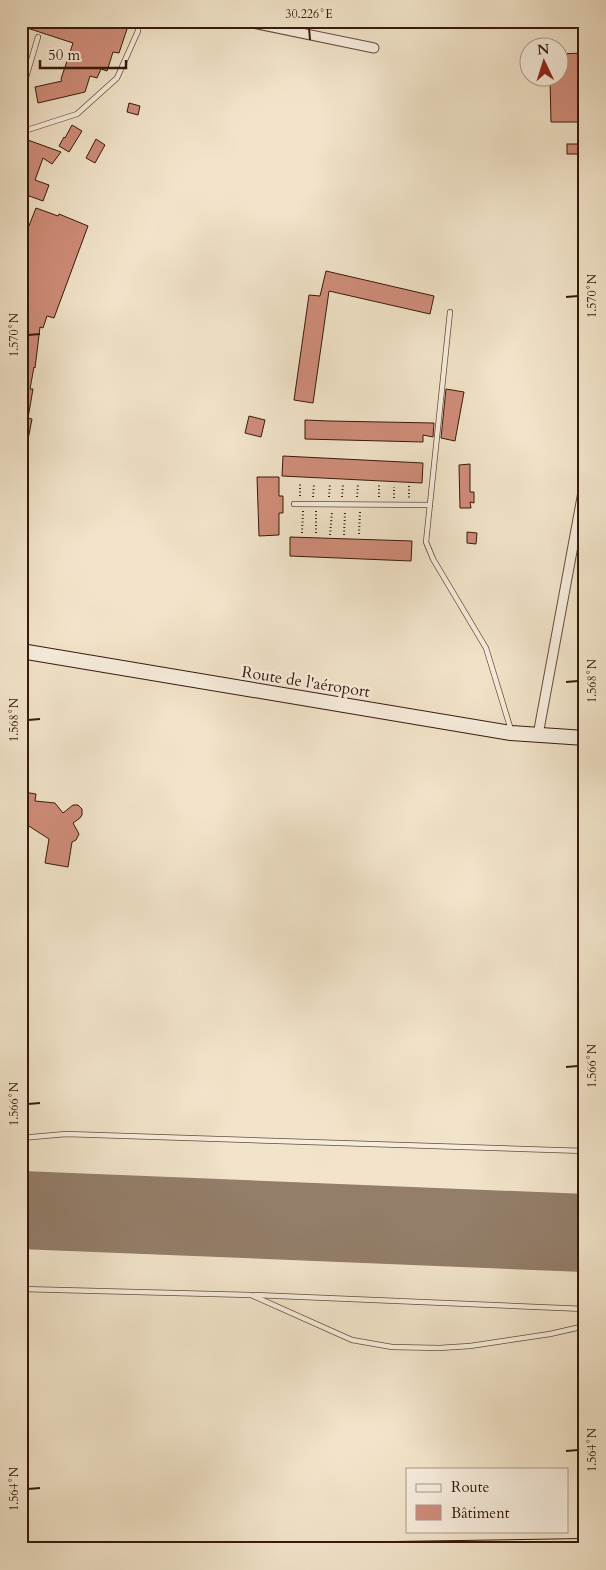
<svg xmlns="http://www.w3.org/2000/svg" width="606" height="1570" viewBox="0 0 606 1570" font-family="Cardo,serif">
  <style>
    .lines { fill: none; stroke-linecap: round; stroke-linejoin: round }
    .runway { stroke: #947e6a; stroke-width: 78 }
    .building { fill: #d08d7a; stroke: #37190b }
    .lane-casing { stroke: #664c3b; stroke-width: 6 }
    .street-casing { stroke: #664c3b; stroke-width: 11 }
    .secondary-casing { stroke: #37190b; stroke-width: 16 }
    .path { stroke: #37190b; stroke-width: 2; stroke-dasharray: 1 2.5; stroke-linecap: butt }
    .lane { stroke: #f7eddd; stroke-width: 4.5 }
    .street { stroke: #f7eddd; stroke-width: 9 }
    .secondary { stroke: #f7eddd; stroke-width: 14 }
    .ticks { fill: none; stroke: #37190b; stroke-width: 2 }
    .labels { text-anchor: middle; stroke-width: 5; stroke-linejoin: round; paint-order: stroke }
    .street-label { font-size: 16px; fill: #37190b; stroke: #f7eddd }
    .neatline { fill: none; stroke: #37190b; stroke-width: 2 }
    .ticks-label { font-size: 12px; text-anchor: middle; fill: #37190b }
  </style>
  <rect width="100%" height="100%" fill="#f2e4ca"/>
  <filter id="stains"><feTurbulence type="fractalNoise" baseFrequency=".004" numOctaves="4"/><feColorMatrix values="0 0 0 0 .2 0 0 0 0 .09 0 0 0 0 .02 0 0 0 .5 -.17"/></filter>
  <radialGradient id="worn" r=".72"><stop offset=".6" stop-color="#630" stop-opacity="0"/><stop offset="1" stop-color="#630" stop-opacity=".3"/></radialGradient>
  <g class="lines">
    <!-- runway -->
    <polyline class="runway" points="21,1210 585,1233"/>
  </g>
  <!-- building -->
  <g class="building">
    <polygon points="21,21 104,21 127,29 119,53 113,52 107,71 101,69 97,78 90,76 85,92 38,103 35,87 62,81 61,79 73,43 21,26"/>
    <polygon points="585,53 585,72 581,72 582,122 551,122 550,78 558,78 558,54"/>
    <polygon points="129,103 140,106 138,115 127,112"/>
    <polygon points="72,125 82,131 69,152 59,146 64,137 65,138"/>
    <polygon points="25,139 61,152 52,164 43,158 35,180 49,185 43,201 21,193 21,150"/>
    <polygon points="96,139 105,145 95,163 86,158"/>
    <rect x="567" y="144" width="14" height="10"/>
    <polygon points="36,208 58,216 59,214 88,226 54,318 47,316 43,328 40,327 35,368 34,367 30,389 33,389 28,418 32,419 26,450 21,450 21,376 23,366 21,365 21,355 23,356 26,325 21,323 21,246"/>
    <polygon points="326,271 434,296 430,314 329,291 313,403 294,400 309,295 320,296"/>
    <polygon points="446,389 464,392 455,441 441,438"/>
    <polygon points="249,416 265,420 261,437 245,433"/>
    <polygon points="305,420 329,421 434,423 433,437 423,435 423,442 305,439"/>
    <polygon points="283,456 423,463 422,483 282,476"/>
    <polygon points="470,464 470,492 474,492 474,503 470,502 471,508 460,508 459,465"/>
    <polygon points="257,477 279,477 279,496 283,496 283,513 279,513 279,535 259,536"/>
    <polygon points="467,532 477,533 476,544 467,543"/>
    <polygon points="290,537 412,541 411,561 290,556"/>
    <polygon points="24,792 36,794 35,801 55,803 63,813 73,805 78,805 82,809 82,815 80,818 73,823 79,834 76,840 72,842 68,867 45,863 49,839 21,821 21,808"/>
  </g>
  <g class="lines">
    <defs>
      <g id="lane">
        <polyline points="21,94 38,37"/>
        <polyline points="21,132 77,114 117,78 138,31 138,21"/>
        <polyline points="450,312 426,542 433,559 486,648 511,730"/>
        <polyline points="294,504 430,505"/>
        <polyline points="21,1138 66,1134 585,1151"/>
        <polyline points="21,1289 251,1295 352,1340 392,1347 439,1348 470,1346 550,1334 585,1326"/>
        <polyline points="255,1295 585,1309"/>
      </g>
      <g id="street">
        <polyline points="243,21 374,48"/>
        <polyline points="538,735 585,481"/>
      </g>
      <g id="secondary">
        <polyline points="21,651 511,733 585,738"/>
        <polyline points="395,1549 585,1546"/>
      </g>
    </defs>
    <!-- lane casing -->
    <use href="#lane" class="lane-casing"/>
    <!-- street casing -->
    <use href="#street" class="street-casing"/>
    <!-- secondary casing -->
    <use href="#secondary" class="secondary-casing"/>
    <!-- path -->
    <g class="path">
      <polyline points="409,486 409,498"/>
      <polyline points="300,496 300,483"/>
      <polyline points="313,497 314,484"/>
      <polyline points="329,497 330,483"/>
      <polyline points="342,497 343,484"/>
      <polyline points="357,497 358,484"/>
      <polyline points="379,497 379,485"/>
      <polyline points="394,498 394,487"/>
      <polyline points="302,533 303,511"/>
      <polyline points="316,533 316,511"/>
      <polyline points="359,534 360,512"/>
      <polyline points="330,535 332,512"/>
      <polyline points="344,535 345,512"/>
    </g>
    <!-- lane -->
    <use href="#lane" class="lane"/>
    <!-- street -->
    <use href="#street" class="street"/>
    <!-- secondary -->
    <use href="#secondary" class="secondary"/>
  </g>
  <!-- ticks -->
  <path class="ticks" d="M309 28 310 40M566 297 578 296M28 335 40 334M566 682 578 681M28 720 40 719M566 1067 578 1066M28 1104 40 1103M566 1451 578 1450M28 1489 40 1488"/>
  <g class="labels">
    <!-- street labels -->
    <g class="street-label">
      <text transform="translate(306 681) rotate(9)" y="6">Route de l'aéroport</text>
    </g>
  </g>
  <!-- margin -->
  <rect width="606" height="1570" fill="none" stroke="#f2e4ca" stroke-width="55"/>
  <!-- legend -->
  <rect x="406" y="1468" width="162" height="65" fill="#f7eddd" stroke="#aa9889"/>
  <rect x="416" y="1484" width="25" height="8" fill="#f7eddd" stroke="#aa9889"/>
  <text x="451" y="1492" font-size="15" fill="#37190b">Route</text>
  <rect x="416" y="1505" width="25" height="15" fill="#d08d7a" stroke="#aa9889"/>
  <text x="451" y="1518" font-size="15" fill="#37190b">Bâtiment</text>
  <!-- north arrow -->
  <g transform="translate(544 62) rotate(356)"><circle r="24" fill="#f7eddd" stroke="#aa9889"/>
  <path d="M0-4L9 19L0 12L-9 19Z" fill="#8f2418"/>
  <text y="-8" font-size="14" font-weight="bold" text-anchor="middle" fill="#37190b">N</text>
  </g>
  <!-- scale -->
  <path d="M40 60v8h86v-8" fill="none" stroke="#37190b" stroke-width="2.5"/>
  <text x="48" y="60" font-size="15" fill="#37190b" stroke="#f7eddd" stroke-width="4" paint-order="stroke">50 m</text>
  <rect x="28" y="28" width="550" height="1514" class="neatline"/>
  <g class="ticks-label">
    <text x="309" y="18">30.226°E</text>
    <text transform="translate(592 296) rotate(-90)" y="4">1.570°N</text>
    <text transform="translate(14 335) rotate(-90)" y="4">1.570°N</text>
    <text transform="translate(592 681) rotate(-90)" y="4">1.568°N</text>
    <text transform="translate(14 720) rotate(-90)" y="4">1.568°N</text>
    <text transform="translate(592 1066) rotate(-90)" y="4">1.566°N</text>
    <text transform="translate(14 1104) rotate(-90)" y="4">1.566°N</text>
    <text transform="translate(592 1450) rotate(-90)" y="4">1.564°N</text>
    <text transform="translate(14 1489) rotate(-90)" y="4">1.564°N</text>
  </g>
  <rect width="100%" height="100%" filter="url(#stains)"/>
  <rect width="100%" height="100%" fill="url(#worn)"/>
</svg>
